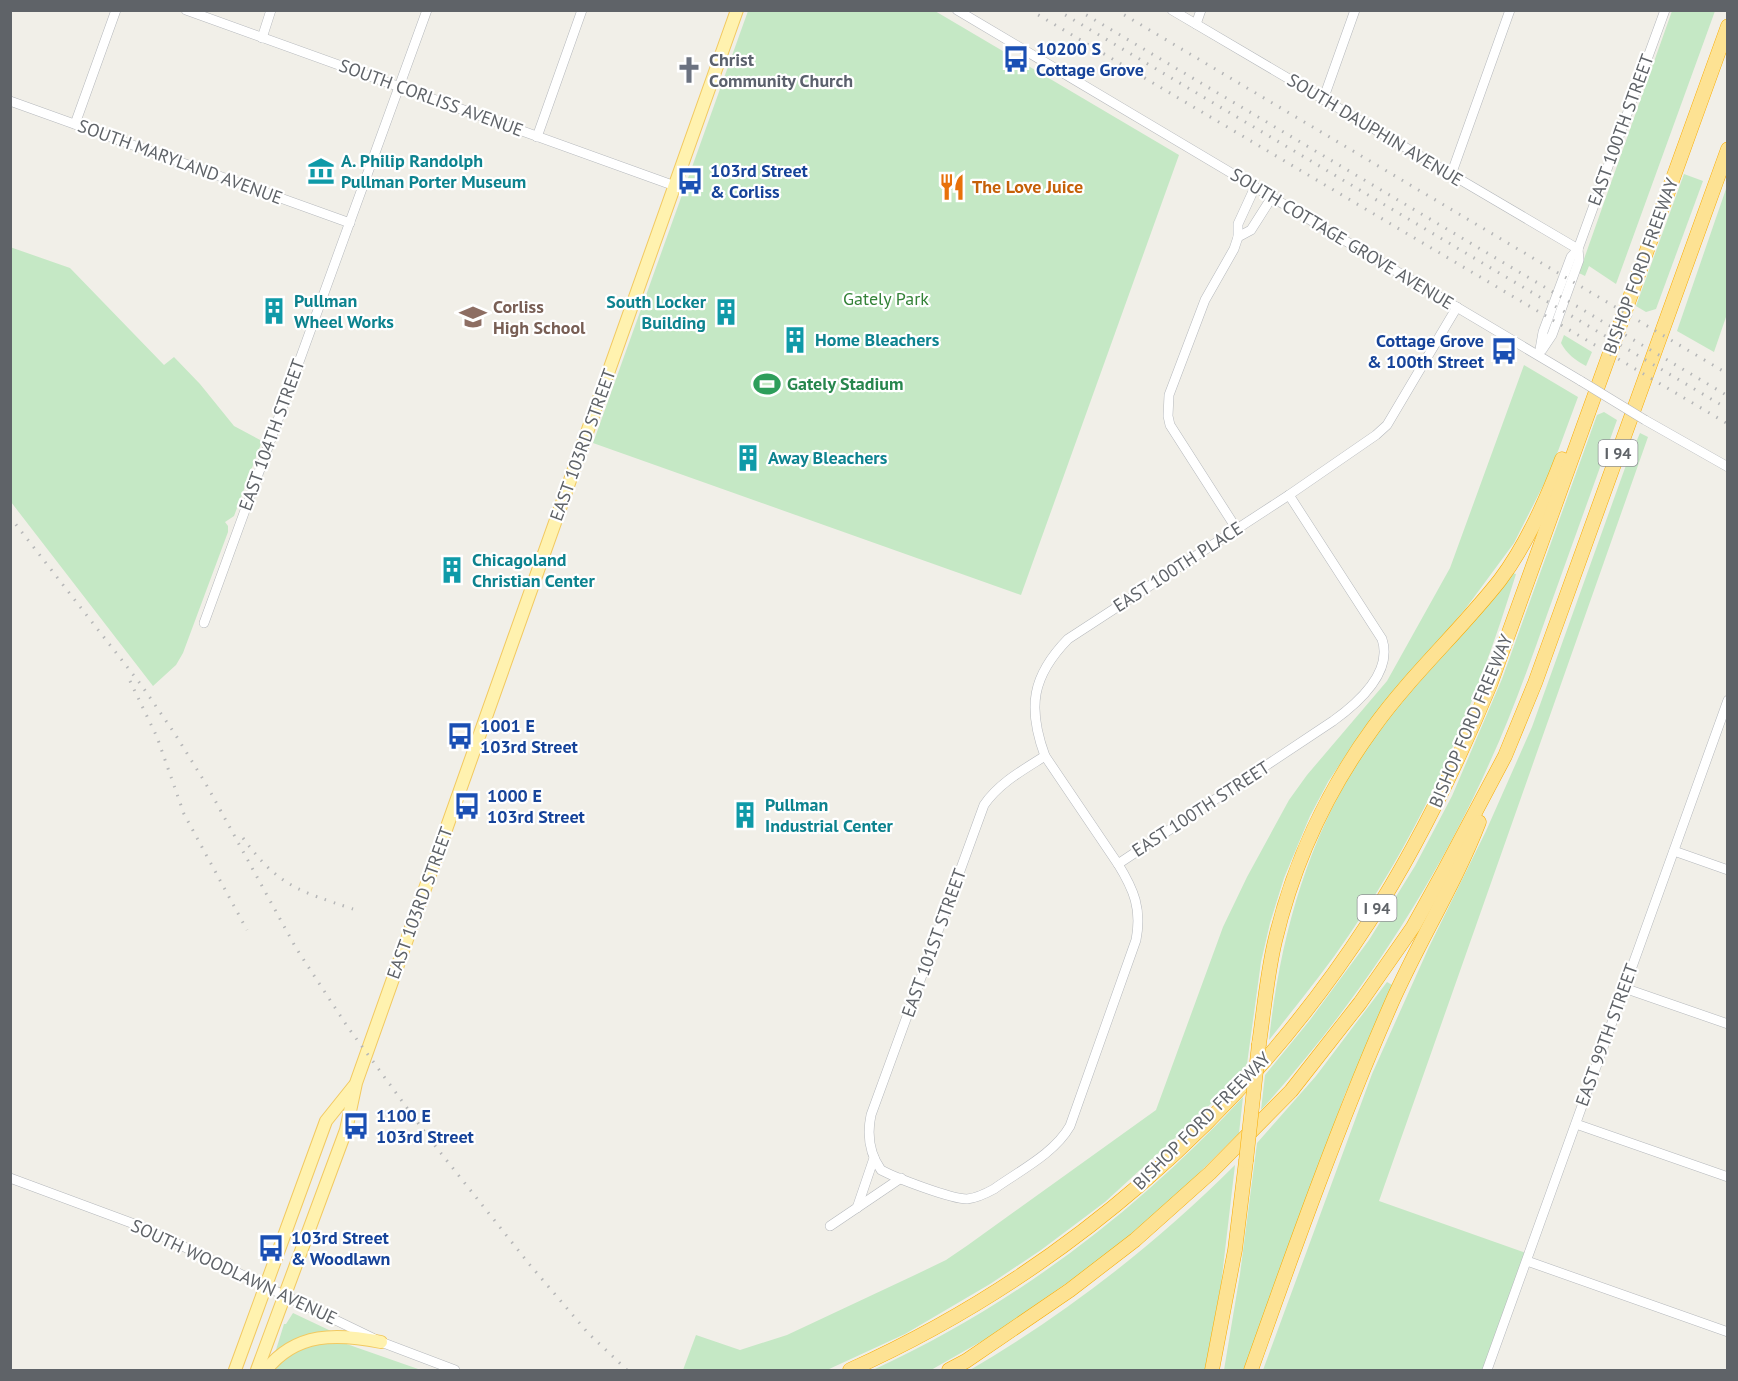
<svg xmlns="http://www.w3.org/2000/svg" width="1738" height="1381" viewBox="0 0 1738 1381" font-family="'PT Sans',sans-serif">
  <style>
    .green { fill: #c5e8c5 }
    .lines { fill: none; stroke-linecap: round; stroke-linejoin: round }
    .minor-casing { stroke: #b5b8bc; stroke-width: 10 }
    .major-casing { stroke: #f2c960; stroke-width: 14 }
    .highway-casing { stroke: #f9ab00; stroke-width: 15 }
    .minor { stroke: #fff; stroke-width: 9 }
    .major { stroke: #fff2af; stroke-width: 12 }
    .highway { stroke: #fde293; stroke-width: 14 }
    .rail { stroke: #b6b7b8; stroke-width: 3; stroke-dasharray: 1.5 8; stroke-linecap: butt }
    .minor-bridge-casing { stroke: #b5b8bc; stroke-width: 10; stroke-linecap: butt }
    .highway-bridge-casing { stroke: #f9ab00; stroke-width: 15; stroke-linecap: butt }
    .minor-bridge { stroke: #fff; stroke-width: 9 }
    .highway-bridge { stroke: #fde293; stroke-width: 14 }
    .labels { text-anchor: middle; stroke-width: 4.5; stroke-linejoin: round; paint-order: stroke }
    .shield { fill: #fff; stroke: #8f9295; stroke-width: 1.5 }
    .shield-label { font-size: 16px; font-weight: bold; fill: #5f6368 }
    .transit-label { font-size: 18px; font-weight: bold; fill: #164399; stroke: #fff; text-anchor: start }
    .worship-label { font-size: 18px; font-weight: bold; fill: #5b616d; stroke: #fff; text-anchor: start }
    .street-label { font-size: 18px; fill: #5f6368; stroke: #fff }
    .culture-label { font-size: 18px; font-weight: bold; fill: #0d838f; stroke: #fff; text-anchor: start }
    .food-label { font-size: 18px; font-weight: bold; fill: #c56008; stroke: #fff; text-anchor: start }
    .park-label { font-size: 18px; fill: #348238; stroke: #fff }
    .education-label { font-size: 18px; font-weight: bold; fill: #785e54; stroke: #fff; text-anchor: start }
    .leisure-label { font-size: 18px; font-weight: bold; fill: #27864d; stroke: #fff; text-anchor: start }
  </style>
  <rect width="100%" height="100%" fill="#f1efe8"/>
  <!-- green -->
  <g class="green">
    <polygon points="748,11 935,11 1179,155 1021,595 593,443"/>
    <polygon points="1672,11 1715,11 1616,284 1589,266 1585,276 1579,273"/>
    <polygon points="1684,174 1703,181 1656,309 1646,312 1636,306"/>
    <polygon points="1727,186 1727,314 1714,352 1677,331"/>
    <polygon points="10,247 70,268 164,365 174,357 200,384 234,426 262,441 234,516 225,522 228,526 228,532 183,653 176,665 153,686 11,502"/>
    <path d="M1564 335 1592 352 1586 366C1575 360 1567 354 1561 343Z"/>
    <polygon points="1524,365 1578,397 1551,470 1514,543 1466,608 1364,728 1328,782 1310,816 1284,878 1270,923 1261,962 1247,1064 1228,1086 1199,1116 1105,1202 1041,1250 990,1284 905,1334 827,1370 683,1370 696,1335 740,1350 787,1335 917,1274 946,1260 968,1245 1156,1110 1223,927 1247,877 1289,800 1307,775 1387,681 1450,568"/>
    <path d="M1604 412 1617 420C1594 484 1571 548 1548 612 1530 663 1512 714 1489 764 1432 891 1354 1007 1261 1110L1265 1075 1310 1020 1369 940 1415 866 1452 796 1502 679 1597 415Z"/>
    <polygon points="1640,433 1648,437 1379,1201 1526,1253 1483,1370 1263,1370 1372,1074 1429,947 1486,831 1532,727 1625,468"/>
    <path d="M1512 573 1516 574C1476 704 1426 823 1349 935 1324 972 1296 1006 1269 1040 1281 930 1311 825 1377 734 1419 678 1470 629 1512 573Z"/>
    <polygon points="1387,982 1394,986 1345,1094 1245,1370 1224,1370 1240,1274 1257,1143 1316,1076"/>
    <path d="M1243 1097 1239 1133 1187 1185 1131 1234 1084 1271 989 1337 931 1370H873C1014 1305 1138 1211 1243 1097Z"/>
    <path d="M1235 1165 1221 1285 1205 1370H970C1067 1313 1155 1245 1235 1165Z"/>
    <polygon points="293,1313 331,1331 275,1353 284,1324 286,1324"/>
    <path d="M338 1341 421 1370H274C286 1346 315 1343 338 1341Z"/>
  </g>
  <g class="lines">
    <defs>
      <g id="minor">
        <polyline points="186,10 675,186"/>
        <polyline points="957,10 1581,381"/>
        <polyline points="1172,10 1578,249"/>
        <polyline points="1196,24 1201,10"/>
        <polyline points="262,38 271,10"/>
        <polyline points="1323,100 1355,10"/>
        <polyline points="10,101 350,223"/>
        <polyline points="75,124 116,10"/>
        <polyline points="537,137 582,10"/>
        <polyline points="1451,175 1510,10"/>
        <polyline points="1238,237 1251,230 1272,197"/>
        <polyline points="1542,350 1552,335 1579,260 1578,249"/>
        <polyline points="1539,355 1543,332 1571,257 1578,249 1665,10"/>
        <polyline points="1645,420 1728,467"/>
        <polyline points="1236,528 1170,425 1168,416 1169,395 1205,300 1234,249 1238,237 1238,224 1255,187"/>
        <polyline points="204,623 427,10"/>
        <path d="M1045 756C1023 770 999 783 984 805L871 1115C867 1134 869 1153 881 1170 896 1178 951 1199 967 1199 977 1198 985 1194 994 1189 1019 1171 1054 1154 1070 1126L1136 940C1142 909 1134 890 1118 864L1333 721C1358 703 1393 672 1382 639L1289 495"/>
        <polyline points="1674,851 1728,870"/>
        <path d="M1118 864 1045 756C1027 707 1032 676 1068 639L1289 495 1376 435 1387 425 1457 307"/>
        <polyline points="1624,988 1728,1024"/>
        <polyline points="1576,1124 1728,1177"/>
        <polyline points="10,1178 145,1228 381,1342 455,1370"/>
        <polyline points="857,1208 874,1158"/>
        <polyline points="830,1226 901,1178"/>
        <polyline points="1527,1261 1728,1332"/>
        <polyline points="1487,1370 1728,700"/>
      </g>
      <g id="major">
        <polyline points="235,1370 326,1121 354,1086"/>
        <polyline points="257,1370 346,1130 356,1083 737,10"/>
        <path d="M266 1370C296 1332 337 1333 381 1342"/>
      </g>
      <g id="highway">
        <path d="M1259 1044C1264 1010 1267 975 1275 941 1293 865 1327 791 1373 728 1411 675 1460 631 1500 580 1527 544 1546 501 1562 459"/>
        <path d="M850 1370C1061 1275 1243 1117 1369 922 1417 847 1456 767 1490 685L1728 26"/>
        <polyline points="949,1370 966,1361 1070,1290 1135,1240 1210,1173 1291,1091 1360,1003 1413,927 1444,871 1505,756 1535,683 1728,149"/>
        <polyline points="1212,1370 1235,1250 1246,1161"/>
        <path d="M1251 1370C1295 1246 1339 1123 1392 1002 1419 941 1455 884 1479 822"/>
      </g>
    </defs>
    <!-- minor casing -->
    <use href="#minor" class="minor-casing"/>
    <!-- major casing -->
    <use href="#major" class="major-casing"/>
    <!-- highway casing -->
    <use href="#highway" class="highway-casing"/>
    <!-- minor -->
    <use href="#minor" class="minor"/>
    <!-- major -->
    <use href="#major" class="major"/>
    <!-- highway -->
    <use href="#highway" class="highway"/>
    <!-- rail -->
    <g class="rail">
      <polyline points="1030,10 1728,424"/>
      <polyline points="1057,10 1728,409"/>
      <polyline points="1078,10 1728,396"/>
      <polyline points="1116,10 1728,374"/>
      <polyline points="10,517 142,686 175,734 206,784 296,948 347,1026 432,1142 530,1265 588,1333 627,1370"/>
      <polyline points="130,681 157,737 184,814 247,930"/>
      <path d="M243 838C278 886 299 891 353 909"/>
    </g>
    <defs>
      <polyline id="minor-bridge" points="1581,381 1645,420"/>
      <polyline id="highway-bridge" points="1246,1161 1259,1044"/>
    </defs>
    <!-- minor-bridge casing -->
    <use href="#minor-bridge" class="minor-bridge-casing"/>
    <!-- highway-bridge casing -->
    <use href="#highway-bridge" class="highway-bridge-casing"/>
    <!-- minor-bridge -->
    <use href="#minor-bridge" class="minor-bridge"/>
    <!-- highway-bridge -->
    <use href="#highway-bridge" class="highway-bridge"/>
  </g>
  <!-- icons -->
  <defs>
    <symbol id="bus-bare" viewBox="-9 -9 18 18"><path d="M-5-6H5V4H4V6H2V4H-2V6H-4V4H-5ZM-3.5-4V0h7V-4ZM-3.5 1.2v1.5H-2V1.2ZM2 1.2v1.5H3.5V1.2Z" fill="#1a4fb4" stroke="#fff" stroke-width="2.5" paint-order="stroke"/></symbol>
    <symbol id="church-bare" viewBox="-9 -9 18 18"><path d="M-1.2-6h2.4v3.5h3.3v2.4h-3.3V6h-2.4V-.1h-3.3v-2.4h3.3Z" fill="#6b7280" stroke="#fff" stroke-width="2.5" paint-order="stroke"/></symbol>
    <symbol id="museum-bare" viewBox="-9 -9 18 18"><path d="M0-6L6-3V-2H-6V-3ZM-5-1h2V3h-2ZM-1-1h2V3h-2ZM3-1h2V3H3ZM-6 4H6V6H-6Z" fill="#0f9aa8" stroke="#fff" stroke-width="2.5" paint-order="stroke"/></symbol>
    <symbol id="restaurant-bare" viewBox="-9 -9 18 18"><path d="M-5-6h1v4h1v-4h1v4h1v-4h1v5L-1.5 .5V6h-2V.5L-5-1ZM5-6V6H3V1.5H1.5Q1.5-4 5-6Z" fill="#e8710a" stroke="#fff" stroke-width="2.5" paint-order="stroke"/></symbol>
    <symbol id="building-bare" viewBox="-9 -9 18 18"><path d="M-4-6H4V6H1V3H-1V6H-4ZM-2.5-4.3h1.7v1.8h-1.7ZM.8-4.3h1.7v1.8H.8ZM-2.5-1h1.7V.8h-1.7ZM.8-1h1.7V.8H.8Z" fill="#0f9aa8" stroke="#fff" stroke-width="2.5" paint-order="stroke"/></symbol>
    <symbol id="school-bare" viewBox="-9 -9 18 18"><path d="M0-5L7-2L0 1L-7-2ZM-4 1L0 2.5L4 1V4Q0 6-4 4Z" fill="#8d6e63" stroke="#fff" stroke-width="2.5" paint-order="stroke"/></symbol>
    <symbol id="stadium-bare" viewBox="-9 -9 18 18"><path d="M0-5a6.5 5 0 1 0 0 10a6.5 5 0 1 0 0-10ZM-3.5-1.8h7v3.6h-7Z" fill="#2e9e5b" stroke="#fff" stroke-width="2.5" paint-order="stroke"/></symbol>
  </defs>
  <g fill-rule="evenodd">
    <use href="#bus-bare" x="997" y="40" width="38" height="38"/>
    <use href="#church-bare" x="670" y="51" width="38" height="38"/>
    <use href="#museum-bare" x="302" y="152" width="38" height="38"/>
    <use href="#bus-bare" x="671" y="162" width="38" height="38"/>
    <use href="#restaurant-bare" x="933" y="168" width="38" height="38"/>
    <use href="#building-bare" x="255" y="292" width="38" height="38"/>
    <use href="#building-bare" x="707" y="293" width="38" height="38"/>
    <use href="#school-bare" x="454" y="298" width="38" height="38"/>
    <use href="#building-bare" x="776" y="321" width="38" height="38"/>
    <use href="#bus-bare" x="1485" y="332" width="38" height="38"/>
    <use href="#stadium-bare" x="748" y="365" width="38" height="38"/>
    <use href="#building-bare" x="729" y="439" width="38" height="38"/>
    <use href="#building-bare" x="433" y="551" width="38" height="38"/>
    <use href="#bus-bare" x="441" y="717" width="38" height="38"/>
    <use href="#bus-bare" x="448" y="787" width="38" height="38"/>
    <use href="#building-bare" x="726" y="796" width="38" height="38"/>
    <use href="#bus-bare" x="337" y="1107" width="38" height="38"/>
    <use href="#bus-bare" x="252" y="1229" width="38" height="38"/>
  </g>
  <g class="labels">
    <!-- shield labels -->
    <g class="shield">
      <rect x="1598.5" y="440" width="39" height="26" rx="4.5"/>
      <rect x="1357.5" y="895" width="39" height="26" rx="4.5"/>
    </g>
    <g class="shield-label">
      <text x="1618" y="459">I 94</text>
      <text x="1377" y="914">I 94</text>
    </g>
    <!-- transit labels -->
    <g class="transit-label">
      <text x="1036" y="55">10200 S<tspan x="1036" dy="21">Cottage Grove</tspan></text>
      <text x="710" y="177">103rd Street<tspan x="710" dy="21">&amp; Corliss</tspan></text>
      <text x="1484" y="347" text-anchor="end">Cottage Grove<tspan x="1484" dy="21">&amp; 100th Street</tspan></text>
      <text x="480" y="732">1001 E<tspan x="480" dy="21">103rd Street</tspan></text>
      <text x="487" y="802">1000 E<tspan x="487" dy="21">103rd Street</tspan></text>
      <text x="376" y="1122">1100 E<tspan x="376" dy="21">103rd Street</tspan></text>
      <text x="291" y="1244">103rd Street<tspan x="291" dy="21">&amp; Woodlawn</tspan></text>
    </g>
    <!-- worship labels -->
    <g class="worship-label">
      <text x="709" y="66">Christ<tspan x="709" dy="21">Community Church</tspan></text>
    </g>
    <!-- street labels -->
    <g class="street-label">
      <text transform="translate(431 98) rotate(20)" y="6">SOUTH CORLISS AVENUE</text>
      <text transform="translate(1375 130) rotate(31)" y="6">SOUTH DAUPHIN AVENUE</text>
      <text transform="translate(1621 130) rotate(-70)" y="6">EAST 100TH STREET</text>
      <text transform="translate(180 162) rotate(20)" y="6">SOUTH MARYLAND AVENUE</text>
      <text transform="translate(1342 239) rotate(31)" y="6">SOUTH COTTAGE GROVE AVENUE</text>
      <text transform="translate(1641 266) rotate(-70)" y="6">BISHOP FORD FREEWAY</text>
      <text transform="translate(272 435) rotate(-70)" y="6">EAST 104TH STREET</text>
      <text transform="translate(583 445) rotate(-70)" y="6">EAST 103RD STREET</text>
      <text transform="translate(1178 567) rotate(-33)" y="6">EAST 100TH PLACE</text>
      <text transform="translate(1471 721) rotate(-67)" y="6">BISHOP FORD FREEWAY</text>
      <text transform="translate(1201 809) rotate(-33)" y="6">EAST 100TH STREET</text>
      <text transform="translate(420 903) rotate(-70)" y="6">EAST 103RD STREET</text>
      <text transform="translate(934 943) rotate(-70)" y="6">EAST 101ST STREET</text>
      <text transform="translate(1607 1035) rotate(-70)" y="6">EAST 99TH STREET</text>
      <text transform="translate(1202 1121) rotate(-45)" y="6">BISHOP FORD FREEWAY</text>
      <text transform="translate(234 1272) rotate(25)" y="6">SOUTH WOODLAWN AVENUE</text>
    </g>
    <!-- culture labels -->
    <g class="culture-label">
      <text x="341" y="167">A. Philip Randolph<tspan x="341" dy="21">Pullman Porter Museum</tspan></text>
      <text x="294" y="307">Pullman<tspan x="294" dy="21">Wheel Works</tspan></text>
      <text x="706" y="308" text-anchor="end">South Locker<tspan x="706" dy="21">Building</tspan></text>
      <text x="815" y="346">Home Bleachers</text>
      <text x="768" y="464">Away Bleachers</text>
      <text x="472" y="566">Chicagoland<tspan x="472" dy="21">Christian Center</tspan></text>
      <text x="765" y="811">Pullman<tspan x="765" dy="21">Industrial Center</tspan></text>
    </g>
    <!-- food labels -->
    <g class="food-label">
      <text x="972" y="193">The Love Juice</text>
    </g>
    <!-- park labels -->
    <g class="park-label">
      <text x="886" y="305">Gately Park</text>
    </g>
    <!-- education labels -->
    <g class="education-label">
      <text x="493" y="313">Corliss<tspan x="493" dy="21">High School</tspan></text>
    </g>
    <!-- leisure labels -->
    <g class="leisure-label">
      <text x="787" y="390">Gately Stadium</text>
    </g>
  </g>
  <!-- border -->
  <rect width="1738" height="1381" fill="none" stroke="#5f6368" stroke-width="24"/>
</svg>
